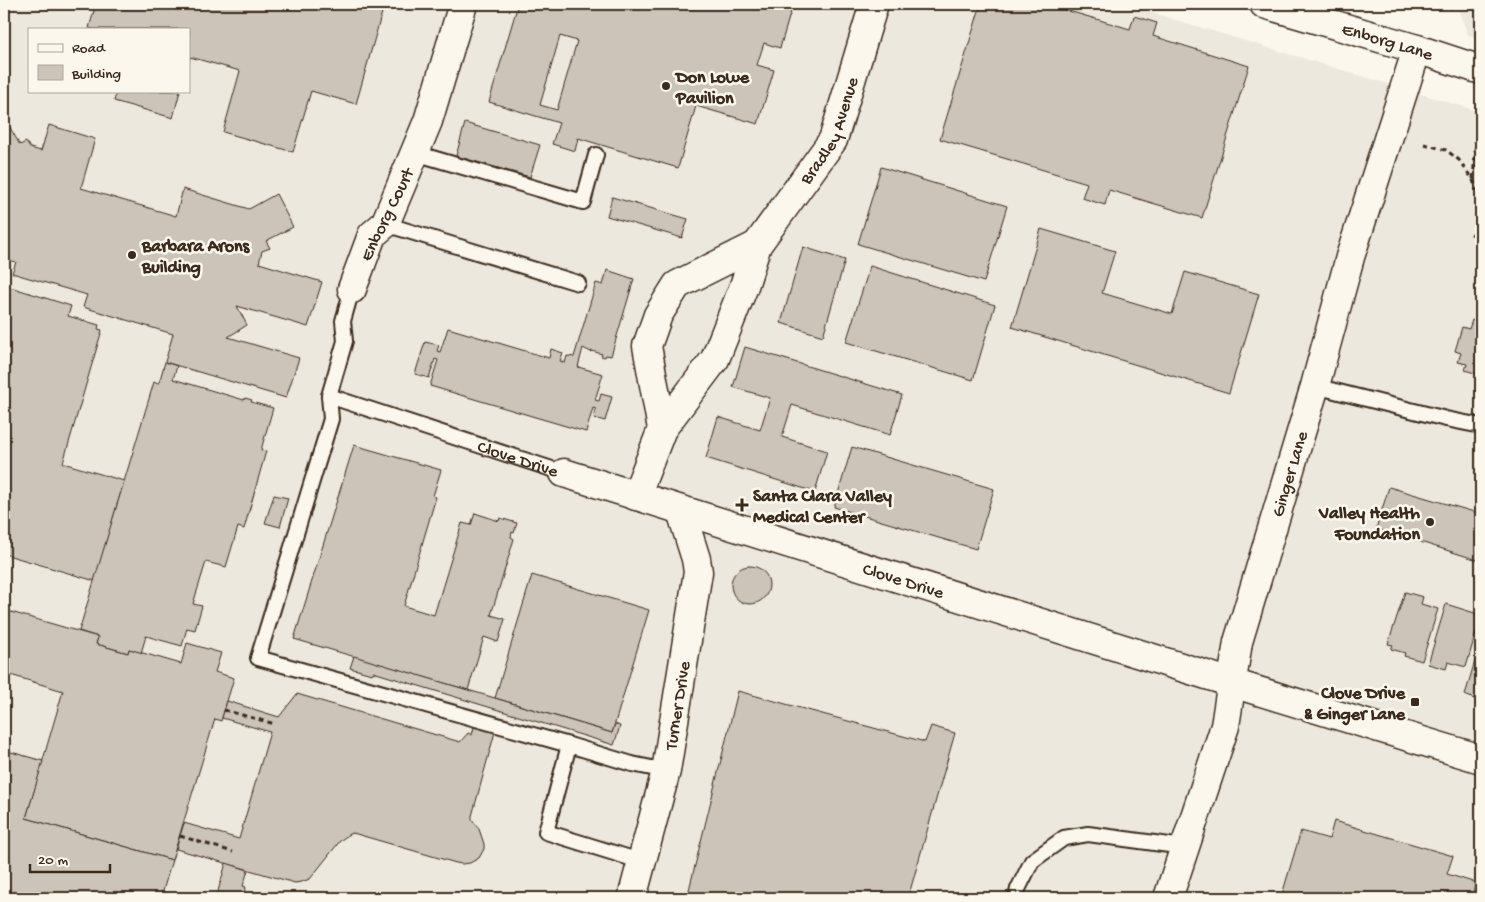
<svg xmlns="http://www.w3.org/2000/svg" width="1485" height="902" viewBox="0 0 1485 902" font-family="'Gochi Hand',sans-serif">
  <style>
    .built { fill: #ede8dd; fill-rule: evenodd }
    .building { fill: #ccc4b9; stroke: #3b2a1e; fill-rule: evenodd }
    .lines { fill: none; stroke-linecap: round; stroke-linejoin: round }
    .service-casing { stroke: #3b2a1e; stroke-width: 18 }
    .minor-casing { stroke: #3b2a1e; stroke-width: 31 }
    .path { stroke: #3b2a1e; stroke-width: 3; stroke-dasharray: 5 4; stroke-linecap: butt }
    .service { stroke: #fbf7ec; stroke-width: 14 }
    .minor { stroke: #fbf7ec; stroke-width: 28 }
    .poi-dot { fill: #3b2a1e; stroke: #fbf7ec; stroke-width: 2 }
    .labels { text-anchor: middle; stroke-width: 5; stroke-linejoin: round; paint-order: stroke }
    .street-label { font-size: 18px; fill: #3b2a1e; stroke: #fbf7ec }
    .poi-label { font-size: 18px; font-weight: bold; fill: #3b2a1e; stroke: #fbf7ec; text-anchor: start }
  </style>
  <rect width="100%" height="100%" fill="#fbf7ec"/>
  <filter id="ink" filterUnits="userSpaceOnUse"><feTurbulence type="fractalNoise" baseFrequency=".02" numOctaves="2"/><feDisplacementMap in="SourceGraphic" scale="10" xChannelSelector="R" yChannelSelector="G"/><feConvolveMatrix kernelMatrix="1 2 1 2 8 2 1 2 1" color-interpolation-filters="sRGB"/></filter>
  <g filter="url(#ink)">
    <!-- built -->
    <g class="built">
      <path d="M4 4H1123L1481 112V898H4ZM29 29H189V91H29Z"/>
      <polygon points="1456,4 1481,4 1481,38 1468,35"/>
    </g>
    <!-- building -->
    <g class="building">
      <polygon points="96,4 366,4 383,9 356,104 311,91 293,152 223,132 240,71 190,57 189,62 189,29 93,29 89,28"/>
      <path d="M518 4H793L780 48 764 43 757 65 774 70 758 124 696 106 678 168 578 138 575 151 552 144 559 123 489 102ZM560 36 577 41 557 110 540 105Z"/>
      <polygon points="981,4 1045,4 1130,29 1134,16 1157,23 1153,36 1249,66 1202,218 1109,190 1105,205 1082,198 1087,183 940,139"/>
      <polygon points="117,91 180,91 173,118 114,101"/>
      <polygon points="4,119 5,119 20,145 26,142 30,148 41,151 49,125 95,139 81,188 176,216 183,189 249,209 276,194 293,227 266,241 270,248 262,251 259,263 322,282 308,327 237,306 247,325 228,337 299,358 286,398 165,362 173,334 83,307 87,295 12,273 16,262 4,259"/>
      <polygon points="465,123 540,145 530,177 456,156"/>
      <polygon points="881,167 1007,206 984,282 858,244"/>
      <polygon points="612,197 688,219 682,238 607,216"/>
      <polygon points="1041,229 1115,251 1102,293 1172,314 1185,272 1259,294 1229,393 1012,327"/>
      <polygon points="803,247 845,260 823,336 781,323"/>
      <polygon points="870,266 995,305 973,380 846,342"/>
      <polygon points="607,270 634,279 611,356 606,355 605,357 601,356 602,354 592,351 591,352 583,348 578,367 603,374 595,400 599,401 601,394 612,397 605,421 594,418 596,409 593,408 586,432 430,386 438,360 435,359 429,378 415,374 425,342 439,345 437,351 440,352 448,328 549,358 551,349 563,353 560,361 565,363 567,356 574,357 596,283 603,285"/>
      <polygon points="4,285 71,306 68,316 99,325 98,329 102,330 63,463 124,481 95,581 4,554"/>
      <polygon points="1472,320 1481,323 1481,375 1465,370 1467,364 1458,362 1461,353 1455,351 1462,327 1469,329"/>
      <polygon points="745,347 902,395 890,435 792,405 782,437 827,451 815,492 706,458 718,417 760,430 770,398 733,387"/>
      <polygon points="165,362 177,366 173,379 244,400 245,398 252,400 251,402 273,408 261,450 266,451 244,529 238,527 226,567 206,562 193,604 202,606 195,630 187,628 182,646 146,636 141,653 129,649 128,653 96,644 98,637 79,631 154,382 159,383"/>
      <polygon points="354,445 441,470 433,496 436,497 404,606 434,615 462,523 471,525 475,513 499,521 500,518 517,523 514,533 512,532 511,537 514,539 491,615 505,619 498,642 484,637 468,690 294,639"/>
      <polygon points="852,447 994,489 976,549 834,507"/>
      <polygon points="1389,487 1481,514 1481,561 1414,540 1415,535 1397,530 1396,535 1376,529"/>
      <polygon points="274,495 288,498 280,527 265,523"/>
      <circle cx="750" cy="585" r="19"/>
      <polygon points="532,575 649,610 612,733 495,698"/>
      <polygon points="1405,592 1423,597 1421,604 1438,609 1422,661 1404,656 1405,653 1391,649 1393,645 1388,644"/>
      <polygon points="1446,604 1481,615 1466,667 1448,662 1446,669 1428,664"/>
      <polygon points="4,610 98,637 96,644 128,653 129,649 181,664 187,643 221,653 215,672 234,678 221,721 215,719 172,860 26,818 63,691 4,673"/>
      <polygon points="1481,640 1481,700 1474,697 1474,699 1465,695"/>
      <polygon points="354,656 612,733 615,724 620,726 614,745 373,672 372,674 350,668"/>
      <polygon points="738,691 925,742 931,726 955,733 908,898 687,898"/>
      <polygon points="297,694 460,742 468,733 472,735 474,727 495,732 472,816 472,819 479,829 484,844 484,849 479,858 470,863 462,864 456,863 353,833 349,834 340,841 310,879 301,882 295,883 176,849 184,823 239,839 270,732 222,718 227,701 279,717"/>
      <polygon points="4,750 43,761 26,818 172,860 161,898 4,898"/>
      <polygon points="1334,821 1453,856 1447,874 1476,883 1471,898 1281,898 1301,831 1329,839"/>
      <polygon points="226,863 248,870 243,886 246,887 242,898 216,898"/>
    </g>
    <g class="lines">
      <defs>
        <g id="service">
          <polyline points="415,153 583,202 596,155"/>
          <polyline points="385,224 578,283"/>
          <polyline points="352,289 343,321 345,341 329,396 331,419 258,658 569,745"/>
          <polyline points="1315,386 1446,419 1481,426"/>
          <path id="s1" d="M329 396 564 473"/>
          <polyline points="643,862 546,832 569,745 632,764 666,771"/>
          <polyline points="1016,898 1018,889 1032,861 1064,838 1088,834 1184,847"/>
        </g>
        <g id="minor">
          <path id="s2" d="M1264 4 1417 49 1481 70"/>
          <polyline points="352,289 372,235 385,224 428,121 463,4"/>
          <polyline points="662,429 647,346 658,315 677,285 757,245"/>
          <path id="s3" d="M564 473 1232 683 1481 759"/>
          <path id="s4" d="M636 496 662 429 715 359 744 286 757 245 833 140 874 4"/>
          <path id="s5" d="M632 898 666 771 698 572 696 559 681 511"/>
          <path id="s6" d="M1168 898 1225 726 1238 642 1315 386 1350 257 1417 49"/>
        </g>
      </defs>
      <!-- service casing -->
      <use href="#service" class="service-casing"/>
      <!-- minor casing -->
      <use href="#minor" class="minor-casing"/>
      <!-- path -->
      <g class="path">
        <polyline points="1450,9 1451,4"/>
        <polyline points="1424,144 1446,150 1459,160 1473,180 1479,197 1478,213"/>
        <polyline points="1473,179 1479,103"/>
        <polyline points="1471,234 1481,237"/>
        <polyline points="224,710 275,724"/>
        <polyline points="180,836 233,852"/>
        <polyline points="477,898 480,897 495,898"/>
      </g>
      <!-- service -->
      <use href="#service" class="service"/>
      <!-- minor -->
      <use href="#minor" class="minor"/>
    </g>
  </g>
  <!-- markers -->
  <g class="poi-dot">
    <circle cx="666" cy="86" r="5"/>
    <circle cx="132" cy="255" r="5"/>
    <path d="M739.5 497.5h5v5h5v5h-5v5h-5v-5h-5v-5h5z"/>
    <circle cx="1430" cy="522" r="5"/>
    <rect x="1410" y="697" width="10" height="10" rx="2.5"/>
  </g>
  <g class="labels">
    <!-- street labels -->
    <g class="street-label">
      <text dy="6" stroke="none"><textPath href="#s2" startOffset="129">Enborg Lane</textPath></text>
      <text dy="6" stroke="none"><textPath href="#s4" startOffset="418">Bradley Avenue</textPath></text>
      <text transform="translate(386 214) rotate(-64)" y="6">Enborg Court</text>
      <text dy="6" stroke="none"><textPath href="#s1" startOffset="199">Clove Drive</textPath></text>
      <text dy="6" stroke="none"><textPath href="#s6" startOffset="442">Ginger Lane</textPath></text>
      <text dy="6" stroke="none"><textPath href="#s3" startOffset="356">Clove Drive</textPath></text>
      <text dy="6" stroke="none"><textPath href="#s5" startOffset="198">Turner Drive</textPath></text>
    </g>
    <!-- poi labels -->
    <g class="poi-label">
      <text x="676" y="82">Don Lowe<tspan x="676" dy="21">Pavilion</tspan></text>
      <text x="142" y="251">Barbara Arons<tspan x="142" dy="21">Building</tspan></text>
      <text x="753" y="501">Santa Clara Valley<tspan x="753" dy="21">Medical Center</tspan></text>
      <text x="1420" y="518" text-anchor="end">Valley Health<tspan x="1420" dy="21">Foundation</tspan></text>
      <text x="1405" y="698" text-anchor="end">Clove Drive<tspan x="1405" dy="21">&amp; Ginger Lane</tspan></text>
    </g>
  </g>
  <!-- margin -->
  <rect width="1485" height="902" fill="none" stroke="#fbf7ec" stroke-width="20"/>
  <rect x="10" y="10" width="1465" height="882" fill="none" stroke="#3b2a1e" stroke-width="2" filter="url(#ink)"/>
  <!-- legend -->
  <rect x="28" y="28" width="162" height="65" fill="#fbf7ec" stroke="#aea59a"/>
  <rect x="38" y="44" width="25" height="8" fill="#fbf7ec" stroke="#aea59a"/>
  <text x="72" y="52" font-size="15" fill="#3b2a1e">Road</text>
  <rect x="38" y="65" width="25" height="15" fill="#ccc4b9" stroke="#aea59a"/>
  <text x="72" y="78" font-size="15" fill="#3b2a1e">Building</text>
  <!-- scale -->
  <path d="M30 864v8h80v-8" fill="none" stroke="#3b2a1e" stroke-width="2.5"/>
  <text x="38" y="864" font-size="15" fill="#3b2a1e" stroke="#fbf7ec" stroke-width="4" paint-order="stroke">20 m</text>
</svg>
